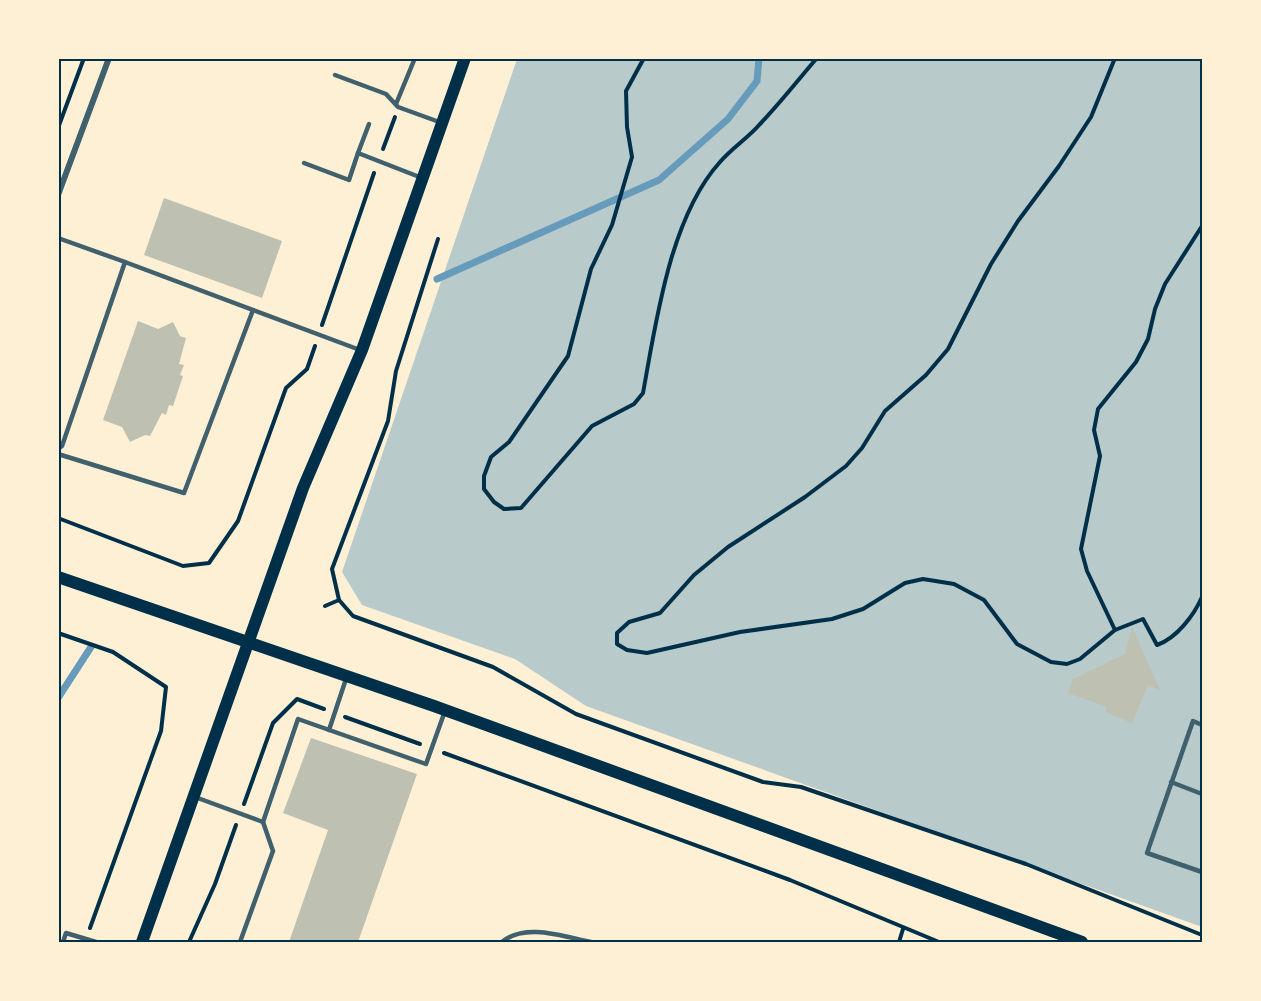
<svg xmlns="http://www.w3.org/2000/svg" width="1261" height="1001" viewBox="0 0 1261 1001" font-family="'DM Sans',sans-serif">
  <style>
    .green { fill: #b9caca }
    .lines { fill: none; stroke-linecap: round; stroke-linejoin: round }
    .stream { stroke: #669bbc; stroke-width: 7 }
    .building { fill: #bec0b2 }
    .path { stroke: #003049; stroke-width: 4 }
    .service { stroke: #3f606c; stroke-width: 4.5 }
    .minor { stroke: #3f606c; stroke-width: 6 }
    .secondary { stroke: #003049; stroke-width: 12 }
    .neatline { fill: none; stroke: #003049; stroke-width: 2 }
  </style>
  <rect width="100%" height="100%" fill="#fdf0d5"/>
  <!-- green -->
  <polygon class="green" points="517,59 1202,59 1202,927 586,706 515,659 362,605 342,572"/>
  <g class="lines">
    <!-- stream -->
    <g class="stream">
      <polyline points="437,279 659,180 728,119 757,81 759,58"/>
      <polyline points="58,698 91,647"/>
    </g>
  </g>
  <!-- building -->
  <g class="building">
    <polygon points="164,198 282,241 262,298 144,255"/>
    <polygon points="138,321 158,329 173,322 180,336 186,338 179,364 184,365 180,375 183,376 173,406 169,405 166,415 162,413 150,436 145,435 130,442 122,427 103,420"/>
    <polygon points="1132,627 1160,690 1148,685 1132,723 1105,712 1107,707 1068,693 1073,679 1125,654"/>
    <polygon points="311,738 417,774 358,942 289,942 328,830 283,813"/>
  </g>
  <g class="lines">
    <!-- path -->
    <g class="path">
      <path d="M644 58 626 91 627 127 632 157 612 225 591 269 568 356 509 442 491 457 484 476V489L494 502 504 509 521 508 592 426 634 404 643 393C656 322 670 217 720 162 732 148 748 138 760 124 780 103 798 80 817 58"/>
      <polyline points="58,128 84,58"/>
      <polyline points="383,149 395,117"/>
      <path d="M1202 226 1165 284 1155 309 1148 339 1136 362 1098 409 1094 430 1100 456 1081 549 1087 571 1115 630 1143 619 1157 645C1177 638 1194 615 1202 597"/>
      <polyline points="322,325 374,173"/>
      <polyline points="58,518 183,566 209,563 238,521 286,388 307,369 315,346"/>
      <polyline points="339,600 353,616 493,667 576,714 763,782 801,787 1026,864 1202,935"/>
      <polyline points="325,606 339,600 332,569 388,421 396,371 438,239"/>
      <polyline points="1115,630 1080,659 1067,664 1051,662 1017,644 984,600 954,584 923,579 905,583 863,609 832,619 740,632 647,653 627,650 617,644 617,633 629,622 660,613 694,575 728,547 805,497 846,466 862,448 885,411 926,375 948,349 991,264 1018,221 1059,166 1091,117 1115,58"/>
      <polyline points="58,633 113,652 166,687 161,731 90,928"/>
      <polyline points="345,717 420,744"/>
      <polyline points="444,753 790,880 939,942"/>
      <polyline points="244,804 273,723 297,699 324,709"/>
      <polyline points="189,942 215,884 236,825"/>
      <polyline points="899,942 903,929"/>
    </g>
    <!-- service -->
    <g class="service">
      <polyline points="335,75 386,94 398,107 442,123"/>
      <polyline points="396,104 415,58"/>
      <polyline points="358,153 369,124"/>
      <polyline points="304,163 349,180 358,153 422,178"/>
      <polyline points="58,238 125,262"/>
      <polyline points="58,449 62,446 125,262 360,350"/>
      <polyline points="58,454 184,493 253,310"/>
      <polyline points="1202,725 1193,721 1147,853 1202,872"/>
      <polyline points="329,730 347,676"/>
      <polyline points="1171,782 1202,794"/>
      <polyline points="195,797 263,822"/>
      <polyline points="63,942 66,933 96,942"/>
      <polyline points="240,942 273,851 263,822 298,719 426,764 445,711"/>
      <path d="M502 942C525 922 565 937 591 942"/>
    </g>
    <!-- minor -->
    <polyline class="minor" points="58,195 109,58"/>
    <!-- secondary -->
    <g class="secondary">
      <polyline points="58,577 434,706 1082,942"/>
      <polyline points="142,942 303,488 362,350 465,58"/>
    </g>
  </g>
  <!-- border -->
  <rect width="1261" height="1001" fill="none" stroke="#fdf0d5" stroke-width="120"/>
  <rect x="60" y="60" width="1141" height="881" class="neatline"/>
</svg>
